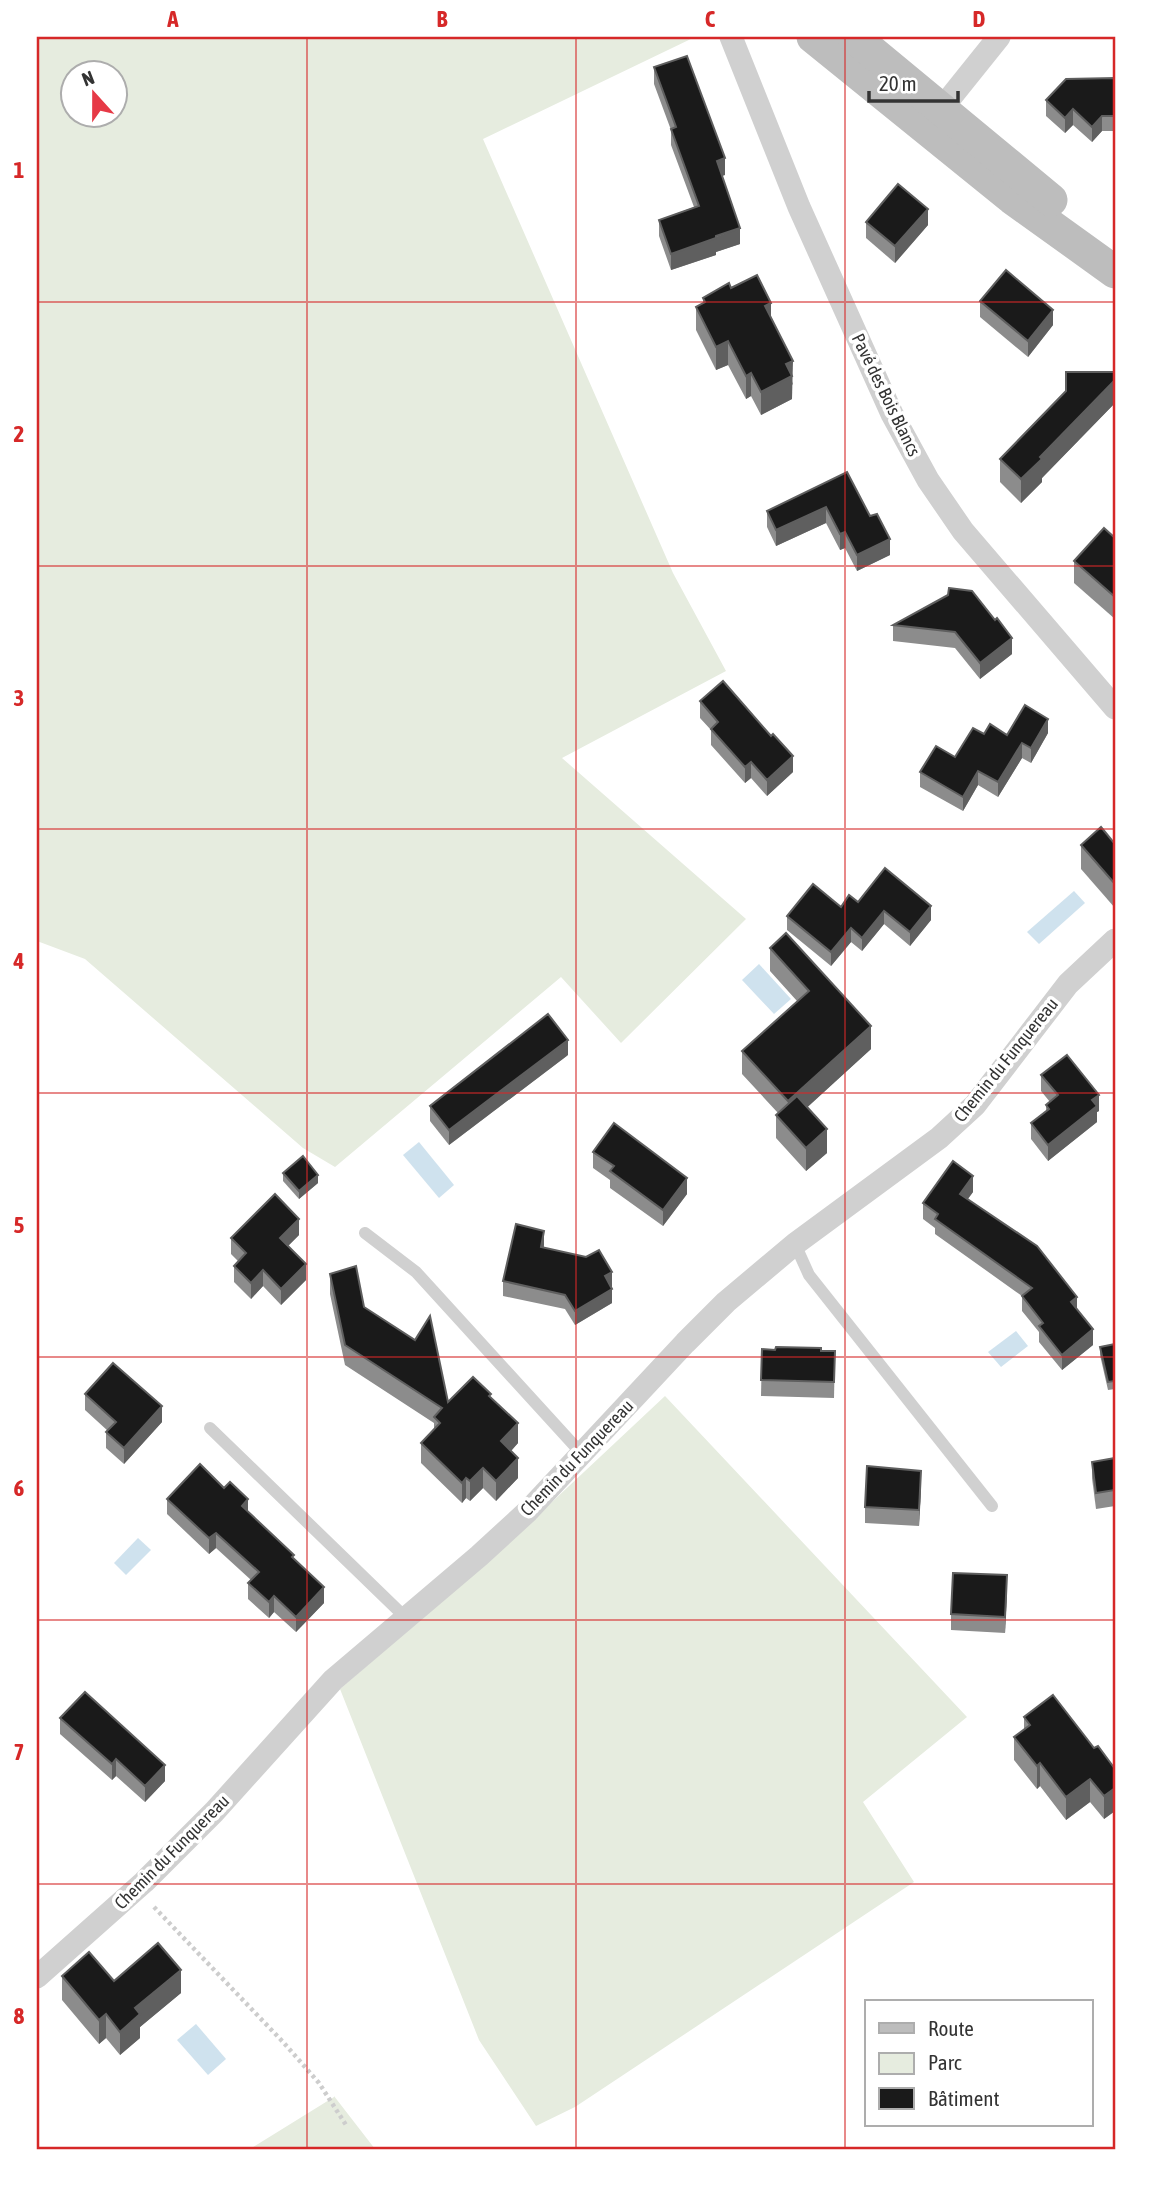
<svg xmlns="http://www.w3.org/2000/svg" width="1152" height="2186" viewBox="0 0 1152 2186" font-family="'Asap Condensed',sans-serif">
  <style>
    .green { fill: #e6ecdf; fill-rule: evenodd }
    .water { fill: #cfe2ee }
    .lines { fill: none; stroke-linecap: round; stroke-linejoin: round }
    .path { stroke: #cdcdcd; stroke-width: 4.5; stroke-dasharray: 3.5 3.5; stroke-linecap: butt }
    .service { stroke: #d0d0d0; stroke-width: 12 }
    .minor { stroke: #d0d0d0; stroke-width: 23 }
    .secondary { stroke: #bdbdbd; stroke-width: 33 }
    .wall { fill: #8c8c8c }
    .shaded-wall { fill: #5f5f5f }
    .building { fill: #1a1a1a; stroke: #5f5f5f; stroke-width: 2 }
    .grid { fill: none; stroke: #d62828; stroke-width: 2; stroke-opacity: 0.55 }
    .labels { text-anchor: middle; stroke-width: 7; stroke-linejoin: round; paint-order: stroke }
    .street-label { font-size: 18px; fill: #333; stroke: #fff }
    .neatline { fill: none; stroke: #d62828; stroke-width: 2.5 }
    .grid-label { font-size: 23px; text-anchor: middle; font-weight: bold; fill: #d62828 }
  </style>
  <rect width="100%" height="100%" fill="#fff"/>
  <!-- green -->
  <g class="green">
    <path d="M37 37H695L483 139 673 573 726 671 562 758 746 919 621 1043 561 977 335 1167 303 1148 85 959 37 941ZM74 74H116V116H74Z"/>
    <polygon points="665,1396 967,1717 863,1802 914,1882 575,2107 536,2126 479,2040 340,1689 504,1547"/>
    <polygon points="334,2096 375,2149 250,2149 334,2097"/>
  </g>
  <!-- water -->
  <g class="water">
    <polygon points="1074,891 1085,903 1039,944 1027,932"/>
    <polygon points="759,964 791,999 774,1014 742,980"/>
    <polygon points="419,1142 454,1185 439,1198 403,1155"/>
    <polygon points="1016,1331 1028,1346 1001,1367 988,1352"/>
    <polygon points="138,1538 151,1550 126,1575 114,1563"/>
    <polygon points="196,2024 226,2059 208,2075 177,2040"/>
  </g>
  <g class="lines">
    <!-- path -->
    <polyline class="path" points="154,1907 284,2043 319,2083 346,2125"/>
    <!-- service -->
    <g class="service">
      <polyline points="365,1233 416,1272 582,1454"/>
      <polyline points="795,1244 809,1275 992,1506"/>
      <polyline points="210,1428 405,1617"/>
    </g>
    <!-- minor -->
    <g class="minor">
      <polyline points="731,37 799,207 892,414 928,480 963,531 1115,708"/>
      <polyline points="934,118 999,37"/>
      <polyline points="37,1977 144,1882 214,1812 333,1680 479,1556 528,1511 685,1343 726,1302 795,1244 939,1138 975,1105 1068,984 1115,940"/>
    </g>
    <!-- secondary -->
    <g class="secondary">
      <polyline points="813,37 1012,198 1115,272"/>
      <polyline points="854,37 1051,200"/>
    </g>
  </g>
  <!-- wall -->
  <g class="wall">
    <polygon points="654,67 725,175 722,176 740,244 716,252 716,255 671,270 659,236 659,220 694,207 671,145 671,130 654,84"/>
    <polygon points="1115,78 1115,131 1102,131 1092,142 1073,125 1065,133 1046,116 1046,100"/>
    <polygon points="866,222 928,225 895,263 866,238"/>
    <polygon points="731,288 771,318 793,384 792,385 792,399 761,415 751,396 746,399 728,365 716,370 696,330 696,307 703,303 703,298"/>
    <polygon points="980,301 1053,325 1028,357 980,317"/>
    <polygon points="1115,372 1115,403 1042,478 1042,482 1021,503 1000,482 1000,459"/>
    <polygon points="847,472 890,555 857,571 845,548 840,550 826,523 776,546 767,527 767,511"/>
    <polygon points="1115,538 1115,619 1074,583 1074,561"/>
    <polygon points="948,595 1012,654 980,679 955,648 893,641 893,625"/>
    <polygon points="700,701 793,772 767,796 751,778 745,783 711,745 711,730 700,718"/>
    <polygon points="1048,733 1031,763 1022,758 998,797 978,785 963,811 920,787 920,772 955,757 984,734"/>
    <polygon points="1115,844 1115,908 1081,869 1081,845"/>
    <polygon points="858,902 931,920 910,946 884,924 862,951 851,942 831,966 787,930 787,916 841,907"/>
    <polygon points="770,948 871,1049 807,1107 827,1153 806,1171 776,1138 776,1115 778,1113 742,1074 742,1051 797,1001 770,971"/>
    <polygon points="568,1055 449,1145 430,1121 430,1106"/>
    <polygon points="1041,1075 1099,1111 1097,1112 1097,1122 1048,1161 1031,1139 1031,1123 1046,1111 1046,1105 1050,1102 1041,1091"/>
    <polygon points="593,1152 687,1194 663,1226 610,1188 610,1180 593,1168"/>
    <polygon points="283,1173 318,1183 299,1199 283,1181"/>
    <polygon points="973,1192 968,1199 1077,1309 1093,1345 1062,1370 1039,1342 1039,1332 1022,1311 1022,1296 935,1234 935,1228 923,1219 923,1203"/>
    <polygon points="299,1235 288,1246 306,1280 281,1305 263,1286 251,1299 234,1282 234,1266 238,1261 231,1254 231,1238"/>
    <polygon points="544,1245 544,1247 612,1286 612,1303 575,1325 565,1309 503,1296 503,1281"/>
    <polygon points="330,1274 364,1307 448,1402 491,1397 518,1443 511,1451 518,1478 496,1501 483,1488 470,1501 466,1498 462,1503 421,1463 421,1443 434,1429 434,1423 345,1365 330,1294"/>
    <polygon points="1115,1344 1115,1389 1108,1390 1100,1355 1100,1347"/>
    <polygon points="762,1349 835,1351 834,1398 761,1396"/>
    <polygon points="85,1394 162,1422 124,1464 106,1448 106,1432 108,1431 85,1410"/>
    <polygon points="1115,1458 1115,1506 1096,1509 1092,1478 1092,1462"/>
    <polygon points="921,1487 919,1526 865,1523 865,1507"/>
    <polygon points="167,1499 248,1512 294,1559 324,1603 296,1632 274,1612 269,1618 248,1599 248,1583 251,1580 216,1548 209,1554 167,1514"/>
    <polygon points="1007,1591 1005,1633 951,1630 951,1614"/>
    <polygon points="1024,1717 1094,1748 1115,1769 1115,1811 1104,1819 1090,1802 1066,1820 1040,1786 1037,1789 1014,1760 1014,1737 1024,1729"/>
    <polygon points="60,1718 165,1781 145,1802 116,1776 112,1780 60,1734"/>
    <polygon points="62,1976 114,1981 181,1993 140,2027 140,2038 120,2055 106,2038 99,2044 62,2000"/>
  </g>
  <!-- shaded-wall -->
  <g class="shaded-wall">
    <polygon points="1073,109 1073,125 1065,133 1065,118"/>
    <polygon points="1102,116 1102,131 1092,142 1092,127"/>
    <polygon points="725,158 725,175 717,177 717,161"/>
    <polygon points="928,209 928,225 895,263 895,246"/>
    <polygon points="740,228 740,244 716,252 716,255 671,270 671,254"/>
    <polygon points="771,303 771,326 765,306"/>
    <polygon points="1053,310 1053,325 1028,357 1028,341"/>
    <polygon points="728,341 728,365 716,370 716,347"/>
    <polygon points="793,361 792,399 761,415 761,392 786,364"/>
    <polygon points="751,373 751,396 746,399 746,376"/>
    <polygon points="1115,380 1115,403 1042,478 1042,482 1021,503 1021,479 1040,457"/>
    <polygon points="826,507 826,523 776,546 776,530"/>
    <polygon points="845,532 845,548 840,550 840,534"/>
    <polygon points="890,539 890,555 857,571 857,555"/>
    <polygon points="1012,638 1012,654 980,679 980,663"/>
    <polygon points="1048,719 1048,733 1031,763 1031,748"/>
    <polygon points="1022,743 1022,758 998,797 998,782"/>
    <polygon points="793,756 793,772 767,796 767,780"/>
    <polygon points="751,762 751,778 745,783 745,767"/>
    <polygon points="978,771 978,785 963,811 963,797"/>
    <polygon points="931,906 931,920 910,946 910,932"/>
    <polygon points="884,911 884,924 862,951 862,938"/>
    <polygon points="851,928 851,942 831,966 831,952"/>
    <polygon points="871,1026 871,1049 788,1125 788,1101"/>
    <polygon points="568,1040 568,1055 449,1145 449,1130"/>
    <polygon points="1099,1095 1099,1111 1097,1112 1097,1122 1048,1161 1048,1145 1092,1100"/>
    <polygon points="827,1129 827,1153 806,1171 806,1148"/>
    <polygon points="318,1175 318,1183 299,1199 299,1191"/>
    <polygon points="973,1176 973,1192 960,1209 960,1194"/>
    <polygon points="687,1178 687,1194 663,1226 663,1210"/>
    <polygon points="299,1219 299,1235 280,1254 280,1238"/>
    <polygon points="544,1231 544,1245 541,1261 541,1247"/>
    <polygon points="306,1264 306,1280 281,1305 281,1289"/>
    <polygon points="263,1270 263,1286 251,1299 251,1283"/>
    <polygon points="612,1272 612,1286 605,1291 605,1276"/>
    <polygon points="612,1289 612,1303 575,1325 575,1311"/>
    <polygon points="1077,1297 1077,1312 1071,1302"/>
    <polygon points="1093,1329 1093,1345 1062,1370 1062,1355"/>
    <polygon points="162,1406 162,1422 124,1464 124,1448"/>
    <polygon points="518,1423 518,1443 501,1462 501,1441"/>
    <polygon points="518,1458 518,1478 496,1501 496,1481"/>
    <polygon points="483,1468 483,1488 470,1501 470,1481"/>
    <polygon points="921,1471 921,1487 919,1526 919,1510"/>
    <polygon points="466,1478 466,1498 462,1503 462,1483"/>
    <polygon points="248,1499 248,1515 242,1506"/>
    <polygon points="216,1533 216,1548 209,1554 209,1538"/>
    <polygon points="1007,1575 1007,1591 1005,1633 1005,1617"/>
    <polygon points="324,1587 324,1603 296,1632 296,1617"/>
    <polygon points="274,1596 274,1612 269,1618 269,1602"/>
    <polygon points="116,1759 116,1776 112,1780 112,1764"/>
    <polygon points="1040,1763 1040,1786 1037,1789 1037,1766"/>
    <polygon points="165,1765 165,1781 145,1802 145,1786"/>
    <polygon points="1090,1779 1090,1802 1066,1820 1066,1797"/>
    <polygon points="1115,1788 1115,1811 1104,1819 1104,1796"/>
    <polygon points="181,1970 181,1993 140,2027 140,2038 120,2055 120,2032 135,2008"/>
    <polygon points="106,2014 106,2038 99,2044 99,2020"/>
  </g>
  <!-- building -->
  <g class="building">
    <polygon points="687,56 725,158 717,161 740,228 716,236 716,238 671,254 659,220 699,206 671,129 676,127 654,67"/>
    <polygon points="1115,78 1115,116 1102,116 1092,127 1073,109 1065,118 1046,100 1066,79"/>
    <polygon points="898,184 928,209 895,246 866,222"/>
    <polygon points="1006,270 1053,310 1028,341 980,301"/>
    <polygon points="757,275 771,303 765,306 793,361 786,364 792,376 761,392 751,373 746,376 728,341 716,347 696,307 705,302 703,298 729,283 731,288"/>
    <polygon points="1066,372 1115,372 1115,380 1040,457 1042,459 1021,479 1000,459 1066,391"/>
    <polygon points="847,472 870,516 877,514 890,539 857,555 845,532 840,534 826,507 776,530 767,511"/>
    <polygon points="1104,528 1115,538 1115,597 1074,561"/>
    <polygon points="949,588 972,591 995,620 997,618 1012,638 980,663 955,632 893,625 948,595"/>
    <polygon points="723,681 771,736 773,734 793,756 767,780 751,762 745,767 711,729 718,722 700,701"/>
    <polygon points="1025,705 1048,719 1031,748 1022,743 998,782 978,771 963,797 920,772 936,746 955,757 973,728 984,734 990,724 1007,735"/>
    <polygon points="1101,827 1115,844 1115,884 1081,845"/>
    <polygon points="885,868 931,906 910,932 884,911 862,938 851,928 831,952 787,916 813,884 841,907 849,895 858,902"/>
    <polygon points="786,933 871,1026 788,1101 742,1051 809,991 770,948"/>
    <polygon points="548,1014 568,1040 449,1130 430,1106"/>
    <polygon points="1067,1055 1099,1095 1092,1100 1097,1106 1048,1145 1031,1123 1049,1109 1046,1105 1058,1095 1041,1075"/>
    <polygon points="797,1096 827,1129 806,1148 776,1115"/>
    <polygon points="614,1123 687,1178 663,1210 610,1171 614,1166 593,1152"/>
    <polygon points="303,1156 318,1175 299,1191 283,1173"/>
    <polygon points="953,1161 973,1176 960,1194 1037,1246 1077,1297 1071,1302 1093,1329 1062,1355 1039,1326 1043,1323 1022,1296 1032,1288 935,1219 938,1214 923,1203"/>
    <polygon points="275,1194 299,1219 280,1238 306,1264 281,1289 263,1270 251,1283 234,1266 246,1253 231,1238"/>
    <polygon points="516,1224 544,1231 541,1247 586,1257 599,1250 612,1272 605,1276 612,1289 575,1311 565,1295 503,1281"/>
    <polygon points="356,1266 364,1307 415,1340 430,1316 448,1402 473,1377 491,1394 489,1396 518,1423 501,1441 518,1458 496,1481 483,1468 470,1481 466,1478 462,1483 421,1443 440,1423 434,1417 442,1408 345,1345 330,1274"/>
    <polygon points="1115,1344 1115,1381 1108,1382 1100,1347"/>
    <polygon points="776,1347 821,1348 821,1351 835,1351 834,1382 761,1380 762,1349 775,1350"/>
    <polygon points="113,1363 162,1406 124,1448 106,1432 116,1422 85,1394"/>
    <polygon points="1115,1458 1115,1490 1096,1493 1092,1462"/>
    <polygon points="200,1464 224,1488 230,1482 248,1499 242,1506 294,1555 292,1557 324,1587 296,1617 274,1596 269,1602 248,1583 259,1572 216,1533 209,1538 167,1499"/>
    <polygon points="867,1466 921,1471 919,1510 865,1507"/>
    <polygon points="953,1573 1007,1575 1005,1617 951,1614"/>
    <polygon points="85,1692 165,1765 145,1786 116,1759 112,1764 60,1718"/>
    <polygon points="1053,1695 1094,1748 1098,1746 1115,1769 1115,1788 1104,1796 1090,1779 1066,1797 1040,1763 1037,1766 1014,1737 1030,1725 1024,1717"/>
    <polygon points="158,1943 181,1970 135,2008 140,2014 120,2032 106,2014 99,2020 62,1976 89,1952 114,1981"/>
  </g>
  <!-- grid -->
  <path class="grid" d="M307 37V2149M576 37V2149M845 37V2149M37 302H1115M37 566H1115M37 829H1115M37 1093H1115M37 1357H1115M37 1620H1115M37 1884H1115"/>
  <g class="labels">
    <!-- street labels -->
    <g class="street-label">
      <text transform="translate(886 395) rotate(64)" y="6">Pavé des Bois Blancs</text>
      <text transform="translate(1006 1060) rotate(-51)" y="6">Chemin du Funquereau</text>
      <text transform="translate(577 1458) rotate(-46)" y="6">Chemin du Funquereau</text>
      <text transform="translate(172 1852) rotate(-45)" y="6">Chemin du Funquereau</text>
    </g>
  </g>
  <!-- border -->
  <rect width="1152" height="2186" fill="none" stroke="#ffffff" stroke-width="77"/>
  <!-- legend -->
  <rect x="865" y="2000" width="228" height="126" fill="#ffffff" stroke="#adadad" stroke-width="2"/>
  <rect x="879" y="2023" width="35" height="10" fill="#bdbdbd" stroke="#adadad" stroke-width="2"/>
  <text x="928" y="2036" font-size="21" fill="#333333">Route</text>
  <rect x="879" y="2053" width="35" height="21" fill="#e6ecdf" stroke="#adadad" stroke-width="2"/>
  <text x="928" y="2070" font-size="21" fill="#333333">Parc</text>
  <rect x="879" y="2088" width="35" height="21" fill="#1a1a1a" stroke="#adadad" stroke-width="2"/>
  <text x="928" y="2106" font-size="21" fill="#333333">Bâtiment</text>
  <!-- north arrow -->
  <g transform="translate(94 94) rotate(339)"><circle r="33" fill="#ffffff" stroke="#adadad" stroke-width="2"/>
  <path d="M0-5L12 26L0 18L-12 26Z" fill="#e63946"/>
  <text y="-10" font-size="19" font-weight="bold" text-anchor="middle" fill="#333333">N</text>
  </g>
  <!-- scale -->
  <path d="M869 91v10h89v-10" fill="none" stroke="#333333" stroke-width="3.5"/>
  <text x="879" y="91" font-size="21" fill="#333333" stroke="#ffffff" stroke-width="5" paint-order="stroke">20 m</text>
  <rect x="38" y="38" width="1076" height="2110" class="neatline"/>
  <g class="grid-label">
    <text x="173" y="27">A</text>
    <text x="442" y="27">B</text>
    <text x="710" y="27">C</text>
    <text x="979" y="27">D</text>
    <text x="19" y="178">1</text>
    <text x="19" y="442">2</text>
    <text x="19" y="706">3</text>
    <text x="19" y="969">4</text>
    <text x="19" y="1233">5</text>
    <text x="19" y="1496">6</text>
    <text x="19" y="1760">7</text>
    <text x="19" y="2024">8</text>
  </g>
</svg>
